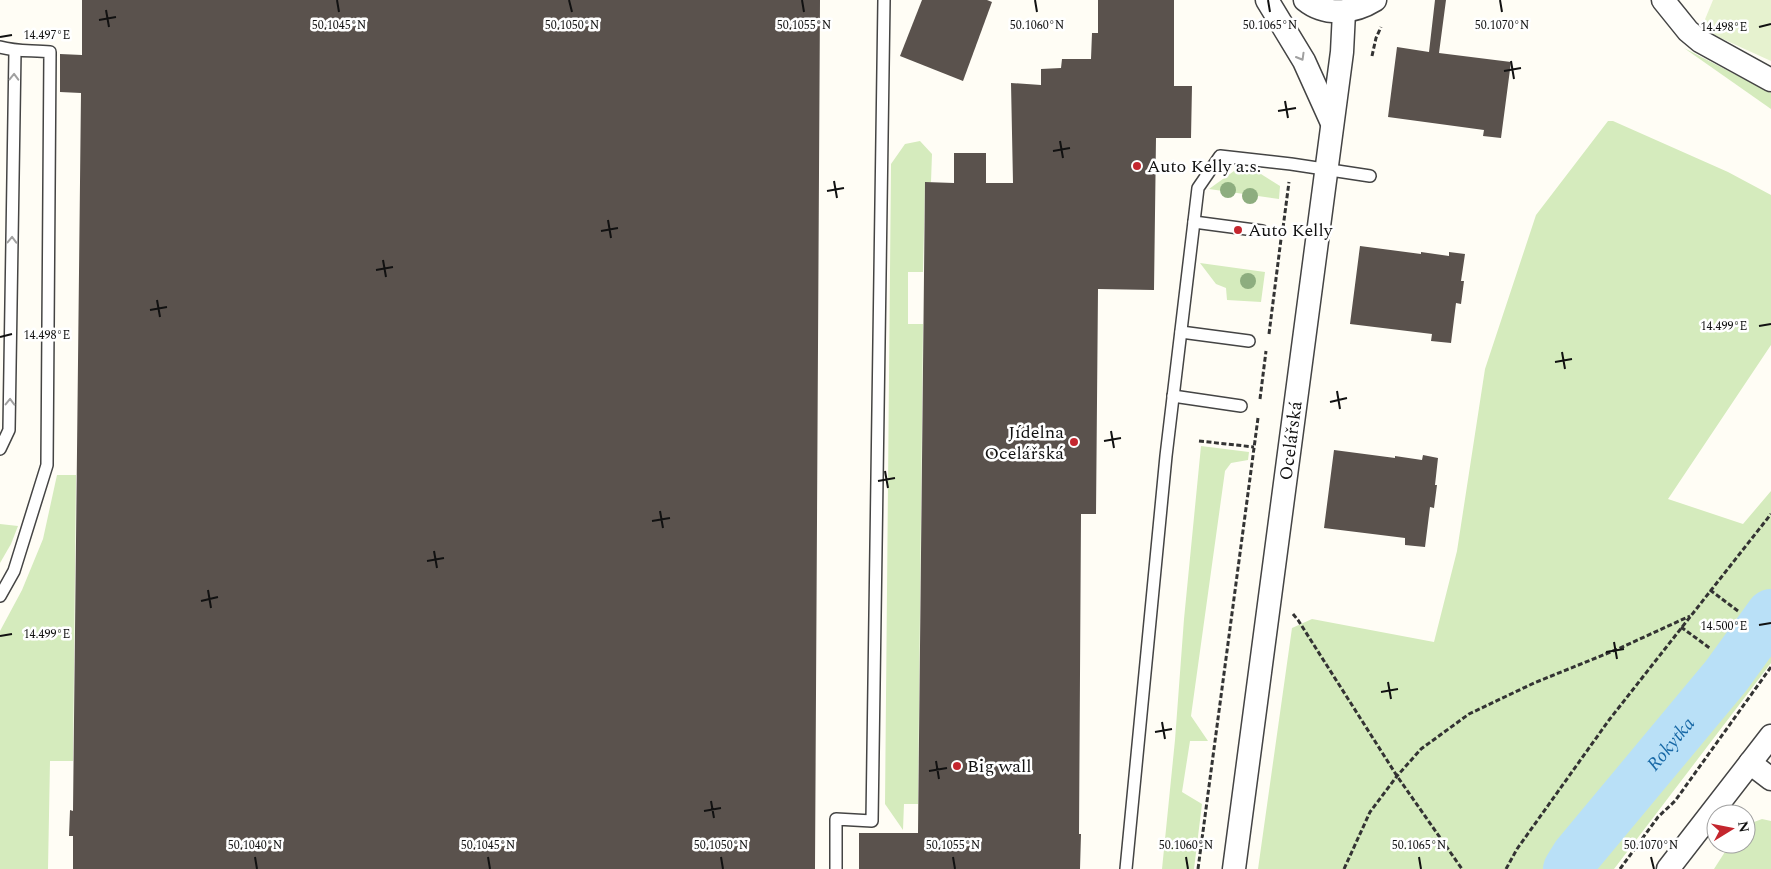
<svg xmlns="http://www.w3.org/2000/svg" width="1771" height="869" viewBox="0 0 1771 869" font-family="Spectral,serif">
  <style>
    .green { fill: #d5ebbd }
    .pitch { fill: #e6f2cf }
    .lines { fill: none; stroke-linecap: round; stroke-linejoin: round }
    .river { stroke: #b9e0f7; stroke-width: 50 }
    .building { fill: #5a524d }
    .service-casing { stroke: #444; stroke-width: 14 }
    .minor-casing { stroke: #444; stroke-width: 25 }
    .path { stroke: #333; stroke-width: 3; stroke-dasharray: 5 2.5; stroke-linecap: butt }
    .service { stroke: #fff; stroke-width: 11 }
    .minor { stroke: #fff; stroke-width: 22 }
    .tree { fill: #8dad7f }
    .oneway { stroke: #a0a0a0 }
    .ticks { fill: none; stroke: #111; stroke-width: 2 }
    .poi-dot { fill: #c4262e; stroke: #fff; stroke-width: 2 }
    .labels { text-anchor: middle; stroke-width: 5; stroke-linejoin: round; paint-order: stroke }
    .poi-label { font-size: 18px; fill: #111; stroke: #fff; text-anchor: start }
    .street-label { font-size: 18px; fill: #111; stroke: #fff }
    .water-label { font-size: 19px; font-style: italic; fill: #1768a6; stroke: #fff }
    .ticks-label { font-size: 12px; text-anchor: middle; fill: #111; stroke: #fff; stroke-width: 5; stroke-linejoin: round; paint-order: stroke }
  </style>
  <rect width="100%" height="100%" fill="#fffdf5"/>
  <!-- green -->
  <g class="green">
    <polygon points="1684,48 1771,93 1771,109"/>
    <polygon points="1608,121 1613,121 1728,172 1771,195 1771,345 1668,499 1743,524 1771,491 1771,663 1614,869 1258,869 1292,628 1312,619 1434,642 1457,551 1485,369 1536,215"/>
    <polygon points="920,141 932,154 931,182 925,183 923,272 908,272 908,324 923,324 918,804 904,804 903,830 885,804 891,164 905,144"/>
    <polygon points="1253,169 1280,186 1279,199 1209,189 1234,171"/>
    <polygon points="1200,263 1265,272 1261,302 1227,300 1226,288 1216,284"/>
    <polygon points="1201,446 1249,452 1248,460 1231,463 1225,471 1191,716 1208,741 1190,741 1182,792 1202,804 1194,869 1162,869 1175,740 1184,619"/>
    <polygon points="57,475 76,475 73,761 50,761 48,869 0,869 0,631 22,590 43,539"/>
    <polygon points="0,524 18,526 11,544 0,563"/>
    <polygon points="1762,819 1771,821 1771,869 1714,869 1730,844 1746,844 1746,825"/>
  </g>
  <!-- pitch -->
  <polygon class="pitch" points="1713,0 1771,0 1771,61 1701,29"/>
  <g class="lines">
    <!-- river -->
    <path class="river" id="s1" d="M1568 869 1576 856 1726 676 1771 614"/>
  </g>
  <!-- building -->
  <g class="building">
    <polygon points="82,0 820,0 815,869 73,869 73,836 69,836 70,810 73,811 81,93 60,92 60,54 82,55"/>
    <polygon points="922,0 987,0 992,2 963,81 900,56"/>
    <polygon points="1098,0 1174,0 1174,86 1192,86 1191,138 1156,138 1154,290 1098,289 1096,514 1081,514 1079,834 1081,834 1080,869 859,869 859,833 918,833 925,182 954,183 954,153 986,153 986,183 1013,183 1011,83 1041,85 1041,69 1061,68 1062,59 1091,59 1092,33 1098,33"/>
    <polygon points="1435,0 1446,0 1439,53 1511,62 1501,138 1483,136 1484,130 1388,117 1397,47 1429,52"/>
    <polygon points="1360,246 1421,254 1421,252 1449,256 1449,252 1465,254 1461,281 1464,281 1461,304 1456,303 1451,343 1431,341 1432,334 1350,324"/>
    <polygon points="1334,450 1395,458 1395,456 1422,460 1423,455 1438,458 1435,485 1437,485 1434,508 1430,507 1425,547 1405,545 1405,538 1324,528"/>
  </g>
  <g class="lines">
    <defs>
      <g id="service">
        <path d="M0 47C17 52 33 50 50 52L47 465 14 571 0 596"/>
        <polyline points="1194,222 1262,231"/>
        <polyline points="1181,332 1249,341"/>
        <polyline points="1173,396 1241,406"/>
        <polyline points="0,449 9,430 15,51"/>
        <polyline points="836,869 836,819 872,821 884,0"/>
        <polyline points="1126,869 1166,456 1198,188 1220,156 1291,164 1370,176"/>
      </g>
      <g id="minor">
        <polyline points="1267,0 1304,61 1332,123"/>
        <path d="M1305 0C1326 17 1354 13 1375 0"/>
        <polyline points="1663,0 1688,31 1700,41 1771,80"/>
        <polyline points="1750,763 1771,779"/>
        <path id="s2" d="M1234 869 1342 52 1344 12"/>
        <polyline points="1668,869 1771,736"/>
      </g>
    </defs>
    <!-- service casing -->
    <use href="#service" class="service-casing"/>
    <!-- minor casing -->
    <use href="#minor" class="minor-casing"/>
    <!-- path -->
    <g class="path">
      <polyline points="1372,56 1376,38 1381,27"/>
      <polyline points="1283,228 1289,182"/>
      <polyline points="1269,334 1281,239"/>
      <polyline points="1260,399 1266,351"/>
      <polyline points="1199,441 1254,447"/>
      <polyline points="1710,590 1738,611"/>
      <polyline points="1293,614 1298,620 1397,776 1462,869"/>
      <polyline points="1681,627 1711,649"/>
      <polyline points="1198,869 1258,418"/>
      <polyline points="1344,869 1370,812 1397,776 1421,749 1469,714 1534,683 1618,649 1690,616"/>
      <polyline points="1506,869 1517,849 1609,720 1771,514"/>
      <polyline points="1620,869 1658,817 1675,801 1771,667"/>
    </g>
    <!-- service -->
    <use href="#service" class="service"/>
    <!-- minor -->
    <use href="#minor" class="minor"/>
  </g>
  <!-- trees -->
  <g class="tree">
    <circle cx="1228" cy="190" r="8"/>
    <circle cx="1250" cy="196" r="8"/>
    <circle cx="1248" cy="281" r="8"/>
  </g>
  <!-- one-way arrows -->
  <defs><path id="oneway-chevron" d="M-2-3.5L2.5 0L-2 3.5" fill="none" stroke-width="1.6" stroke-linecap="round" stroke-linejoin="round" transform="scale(1.25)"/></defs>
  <g class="oneway">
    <use href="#oneway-chevron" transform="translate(1301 57) rotate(60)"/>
    <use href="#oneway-chevron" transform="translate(14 77) rotate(-89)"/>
    <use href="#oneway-chevron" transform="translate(12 240) rotate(-89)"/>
    <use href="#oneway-chevron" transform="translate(10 402) rotate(-89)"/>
  </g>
  <!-- ticks -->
  <path class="ticks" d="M337 0 339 12M569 0 572 12M802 0 804 12M1035 0 1037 12M1268 0 1270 12M1500 0 1502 12M106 10 109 27M99 20 116 17M1759 27 1771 24M0 37 12 35M1511 61 1514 79M1504 71 1521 68M1285 101 1288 118M1278 111 1296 108M1060 141 1063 158M1053 151 1070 148M834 181 837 198M827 191 844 188M608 220 611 238M601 231 618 228M383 260 386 277M376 270 393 267M157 300 160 317M150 310 167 307M1759 326 1771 324M0 337 12 334M1562 352 1565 369M1555 362 1572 359M1337 391 1340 409M1330 402 1347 398M1111 431 1114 448M1104 441 1121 438M885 471 888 488M878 481 895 478M660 511 663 528M652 521 670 518M434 551 437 568M427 561 444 558M208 590 211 608M201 601 218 597M1759 625 1771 623M0 636 12 634M1614 642 1617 659M1606 652 1624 649M1388 682 1391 699M1381 692 1398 689M1162 722 1165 739M1155 732 1172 729M936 761 939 779M929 771 947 768M711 801 714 818M704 811 721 808M255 857 257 869M488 857 490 869M721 857 723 869M953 857 955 869M1186 857 1188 869M1419 857 1421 869M1651 857 1654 869"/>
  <!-- markers -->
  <g class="poi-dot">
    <circle cx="1137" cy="166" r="5"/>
    <circle cx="1238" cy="230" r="5"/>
    <circle cx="1074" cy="442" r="5"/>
    <circle cx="957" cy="766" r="5"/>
  </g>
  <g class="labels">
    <!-- poi labels -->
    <g class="poi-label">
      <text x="1147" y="172">Auto Kelly a.s.</text>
      <text x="1248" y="236">Auto Kelly</text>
      <text x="1064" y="438" text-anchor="end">Jídelna<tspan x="1064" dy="21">Ocelářská</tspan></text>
      <text x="967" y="772">Big wall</text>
    </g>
    <!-- street labels -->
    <g class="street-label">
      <text dy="6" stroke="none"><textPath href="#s2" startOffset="432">Ocelářská</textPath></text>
    </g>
    <!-- water labels -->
    <g class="water-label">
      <text dy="7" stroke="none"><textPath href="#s1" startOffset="162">Rokytka</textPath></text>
    </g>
  </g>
  <g class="ticks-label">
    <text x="339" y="29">50.1045°N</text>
    <text x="572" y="29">50.1050°N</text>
    <text x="804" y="29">50.1055°N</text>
    <text x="1037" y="29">50.1060°N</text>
    <text x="1270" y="29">50.1065°N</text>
    <text x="1502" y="29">50.1070°N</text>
    <text x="1724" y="31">14.498°E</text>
    <text x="47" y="39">14.497°E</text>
    <text x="1724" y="330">14.499°E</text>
    <text x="47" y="339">14.498°E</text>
    <text x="1724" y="630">14.500°E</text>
    <text x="47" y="638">14.499°E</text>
    <text x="255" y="849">50.1040°N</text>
    <text x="488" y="849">50.1045°N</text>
    <text x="721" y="849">50.1050°N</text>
    <text x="953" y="849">50.1055°N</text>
    <text x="1186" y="849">50.1060°N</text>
    <text x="1419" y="849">50.1065°N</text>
    <text x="1651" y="849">50.1070°N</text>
  </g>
  <!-- north arrow -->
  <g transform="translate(1731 829) rotate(80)"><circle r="24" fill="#ffffff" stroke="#a0a0a0"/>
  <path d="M0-4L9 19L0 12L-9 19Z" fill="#c4262e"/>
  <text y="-8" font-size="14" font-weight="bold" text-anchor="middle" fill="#111111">N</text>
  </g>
</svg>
